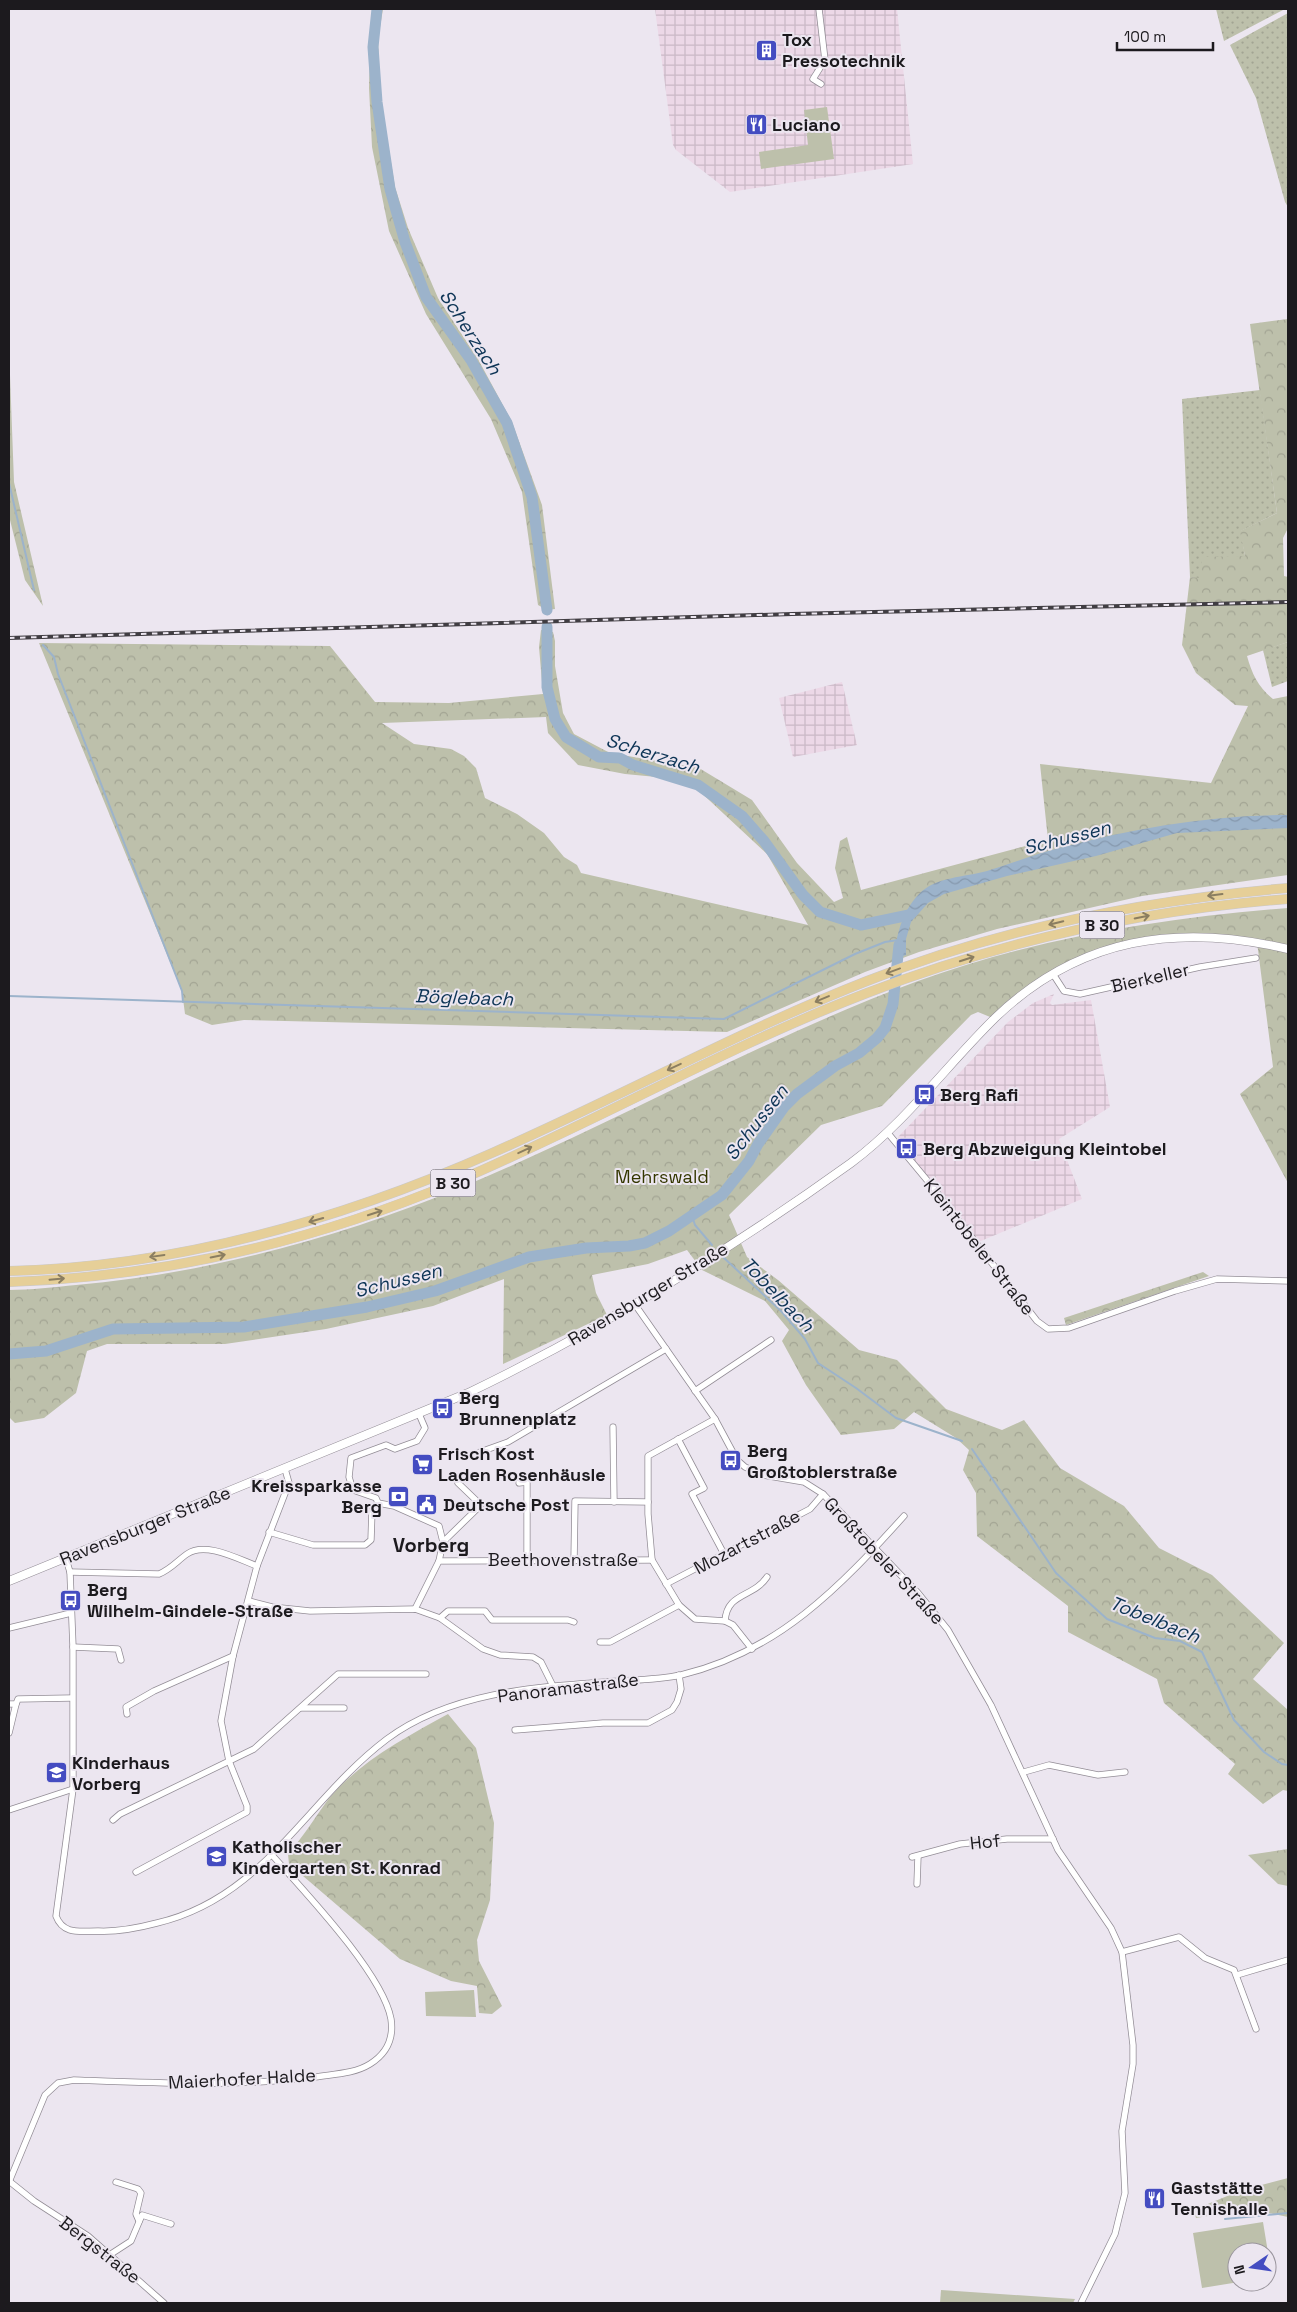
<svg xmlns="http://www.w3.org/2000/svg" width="1297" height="2312" viewBox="0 0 1297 2312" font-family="'Space Grotesk',sans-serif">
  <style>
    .industrial { fill: url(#industrial-grid) }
    .grass { fill: url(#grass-dots) }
    .forest { fill: url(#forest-crowns); fill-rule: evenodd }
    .garden { fill: #bdc0ab }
    .water { fill: url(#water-waves) }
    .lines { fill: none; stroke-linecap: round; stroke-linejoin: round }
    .stream { stroke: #9cb3cb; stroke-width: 2 }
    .river { stroke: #9cb3cb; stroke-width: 11 }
    .minor-casing { stroke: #938d96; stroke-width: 7 }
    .secondary-casing { stroke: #938d96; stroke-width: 9 }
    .trunk-casing { stroke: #c9c8c9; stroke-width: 10 }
    .minor { stroke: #fff; stroke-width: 5.5 }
    .secondary { stroke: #fff; stroke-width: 8 }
    .trunk { stroke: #e6cf98; stroke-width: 9 }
    .rail-casing { stroke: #403d42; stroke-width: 4 }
    .rail { stroke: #ece6f0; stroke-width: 2; stroke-dasharray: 5.5; stroke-linecap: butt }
    .oneway { stroke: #8b7e61 }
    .labels { text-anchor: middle; stroke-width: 4; stroke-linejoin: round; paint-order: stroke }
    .shield { fill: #ece6f0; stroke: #5a575d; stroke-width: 1 }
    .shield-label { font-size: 16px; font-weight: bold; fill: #1c1a1e }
    .poi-label { font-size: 18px; font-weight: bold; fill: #1c1a1e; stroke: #ece6f0; text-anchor: start }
    .street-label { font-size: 18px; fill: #1c1a1e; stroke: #ece6f0 }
    .park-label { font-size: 18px; fill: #343700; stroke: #ece6f0 }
    .water-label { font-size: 19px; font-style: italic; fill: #0d3455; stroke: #ece6f0 }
    .quarter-label { font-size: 20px; font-weight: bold; fill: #1c1a1e; stroke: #ece6f0 }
  </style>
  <defs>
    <pattern id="industrial-grid" width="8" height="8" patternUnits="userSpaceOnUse" patternTransform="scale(1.25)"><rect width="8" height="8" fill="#ecd8e7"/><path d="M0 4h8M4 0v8" fill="none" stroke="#cab9c6"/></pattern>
    <pattern id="grass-dots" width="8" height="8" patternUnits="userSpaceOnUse" patternTransform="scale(1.25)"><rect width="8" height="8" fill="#bdc0ab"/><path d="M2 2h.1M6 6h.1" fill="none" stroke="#a2a493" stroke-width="1.8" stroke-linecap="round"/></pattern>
    <pattern id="forest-crowns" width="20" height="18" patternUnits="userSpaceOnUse" patternTransform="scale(1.25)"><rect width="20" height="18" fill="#bdc0ab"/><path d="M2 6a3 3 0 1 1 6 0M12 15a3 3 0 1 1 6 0" fill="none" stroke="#a2a493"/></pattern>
    <pattern id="water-waves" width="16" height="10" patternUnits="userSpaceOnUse" patternTransform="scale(1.25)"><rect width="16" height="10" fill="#9cb3cb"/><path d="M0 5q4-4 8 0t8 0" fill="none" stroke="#8699ae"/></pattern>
  </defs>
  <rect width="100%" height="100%" fill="#ece6f0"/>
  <!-- industrial -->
  <g class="industrial">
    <polygon points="655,9 897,9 913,164 730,192 676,150 673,145"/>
    <polygon points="842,682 857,745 793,757 779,698"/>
    <polygon points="1054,994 1050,1003 1052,1005 1091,1000 1110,1107 1059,1139 1082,1199 976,1243 902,1150 898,1137 1008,1022 1033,1003"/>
  </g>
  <!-- grass -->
  <g class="grass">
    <polygon points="1216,9 1285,9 1224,41"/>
    <polygon points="1288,13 1288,207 1285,202 1256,98 1230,45"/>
    <polygon points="1260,390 1277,513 1241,531 1245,556 1200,579 1190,577 1182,399"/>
    <polygon points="1288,642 1288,681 1272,687 1263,650"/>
  </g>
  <!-- forest -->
  <g class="forest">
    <polygon points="374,9 383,9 378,39 380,94 395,187 408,228 438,298 478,359 512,422 542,505 555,609 547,610 538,605 522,492 491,419 426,314 389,231 372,147 369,88 370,46"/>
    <path d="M1288 319V528L1283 538 1284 576 1288 577V642L1247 656C1252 674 1258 687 1273 699L1288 696V875L1142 896 997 929 919 952 865 972 727 1032 244 1020 212 1025 185 1014 182 991 39 643 330 646 375 702 449 703 543 694 539 647 541 630 553 632 555 641V666L563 713 574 734 610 753 699 768 752 800 797 863 834 902 843 898 835 868 840 841 847 837 861 890 1048 840 1040 764 1211 783 1248 706 1235 705 1196 673 1182 645 1190 577 1200 578 1202 557 1245 556 1240 531 1277 513 1250 324ZM546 717 548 733 578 765 625 774 667 778 695 787 767 854 808 925 581 873 577 865 564 857 544 833 517 814 485 798 476 768 464 756 451 749 414 744 382 723Z"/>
    <polygon points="9,348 14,482 43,606 25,580 9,516"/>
    <path d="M1288 908V1183L1240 1094 1273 1067 1257 942 1221 936 1120 946 1053 974 995 1019 978 1012 971 1015 882 1106 821 1125 729 1215 747 1257 778 1280 859 1350 897 1360 946 1409 1002 1430 1024 1420 1060 1468 1124 1506 1159 1548 1212 1575 1284 1643 1253 1679 1288 1710V1791L1283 1790 1263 1804 1228 1774 1235 1764 1164 1703 1157 1679 1068 1632V1606L977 1536 976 1493 963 1470 969 1450 956 1438 914 1412 894 1429 841 1435 806 1385 782 1341 789 1330 765 1301 702 1270 687 1250 648 1264 592 1275 596 1293 607 1315 503 1364 504 1279 433 1306 326 1329 225 1344H107L87 1351 76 1393 44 1418 15 1423 9 1417V1290C31 1290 54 1287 76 1285 209 1273 339 1238 462 1187 616 1123 761 1039 918 981 1036 938 1163 918 1288 908Z"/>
    <polygon points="1203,1272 1209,1276 1066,1325 1064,1318"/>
    <path d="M448 1714 476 1748 494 1823 490 1900 477 1940 479 1961 502 2006 492 2014 479 2013 477 1986 451 1981 400 1959 289 1864 288 1854C303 1837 314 1819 327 1801 357 1763 406 1737 448 1714Z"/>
    <polygon points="1288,1849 1288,1886 1278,1884 1248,1855"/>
    <polygon points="1288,2178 1288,2217 1249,2209 1196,2218 1193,2210 1242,2190"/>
  </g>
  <!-- garden -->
  <g class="garden">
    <polygon points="827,107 834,159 761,169 759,152 808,145 804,110"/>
    <polygon points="474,1990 476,2017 426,2016 425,1992"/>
    <polygon points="1263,2222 1272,2277 1267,2278 1267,2252 1237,2252 1237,2282 1239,2282 1202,2288 1193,2233"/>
    <polygon points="941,2290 1075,2299 1073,2303 940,2303"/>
  </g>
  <!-- water -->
  <path class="water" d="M1288 815V828L1177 833 1096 856 1007 876 944 894 928 903 911 922 906 939V955L893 960C897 935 901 913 919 894 935 877 965 877 987 871 1011 864 1035 854 1059 848 1134 828 1211 815 1288 815Z"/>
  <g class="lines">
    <!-- stream -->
    <g class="stream">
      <polyline points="9,483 34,590"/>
      <polyline points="43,645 54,657 58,674 182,991 183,1002"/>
      <polyline points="9,996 724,1019 855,954 885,942 898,940"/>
      <polyline points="692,1216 695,1225 712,1245"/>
      <polyline points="723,1257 781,1311 805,1339 818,1363 856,1388 896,1418 962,1441"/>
      <polyline points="972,1449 1056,1573 1107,1619 1155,1638 1180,1641 1202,1652 1234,1720 1264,1752 1282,1764 1288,1765"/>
      <polyline points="1225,2219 1288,2213"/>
    </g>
    <!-- river -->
    <g class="river">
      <polyline points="377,9 373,47 377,102 390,189 405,242 426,297 471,360 507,423 532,497 547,610"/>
      <polyline points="547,627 547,687 555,719 566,737 599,757 620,758 633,765 698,785 742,816 764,841 803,895 820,912 861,925 909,915"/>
      <polyline points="9,1354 46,1351 113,1329 244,1327 367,1307 435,1291 529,1257 586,1248 629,1246 645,1243 669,1231 722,1195 749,1161 758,1144 784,1107 797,1094 835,1066 859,1053 877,1038 885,1028 893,1004 899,945"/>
    </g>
    <defs>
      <g id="minor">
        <polyline points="819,9 825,60 813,79 821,84"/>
        <polyline points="1053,974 1064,991 1080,994 1200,967 1256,958"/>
        <polyline points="887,1132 931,1185 1037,1321 1048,1329 1069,1328 1175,1291 1217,1279 1288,1281"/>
        <polyline points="636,1306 715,1419 737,1460 745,1467 763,1475 804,1482 823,1494 918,1593 948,1630 991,1705 1058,1850 1111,1928 1122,1952 1133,2045 1133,2064 1122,2131 1125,2193 1115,2234 1081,2303"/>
        <polyline points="695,1391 771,1340"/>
        <polyline points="715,1419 648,1456 648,1514 652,1560 679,1605 695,1619 725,1621 733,1625 752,1649"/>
        <polyline points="613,1427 614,1502"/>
        <polyline points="678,1439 704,1488 692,1494 724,1554"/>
        <polyline points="480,1452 508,1442 666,1349"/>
        <polyline points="519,1483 527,1482 527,1560"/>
        <polyline points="378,1503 376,1498 353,1490 349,1477 351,1458 386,1445 395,1449 417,1441 425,1428 419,1414"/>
        <polyline points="378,1503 394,1506 439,1526 443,1542 439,1561"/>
        <polyline points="269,1532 313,1545 365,1545 371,1540 372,1510 378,1503"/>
        <polyline points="443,1542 481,1505 458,1483"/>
        <path d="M66 1559 70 1572 73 1647V1789L56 1916C63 1935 80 1931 98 1931 118 1932 138 1928 157 1923 264 1898 306 1800 387 1739 449 1693 533 1687 606 1682 631 1680 657 1680 681 1675 778 1652 840 1587 904 1516"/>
        <polyline points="574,1561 575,1501 648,1502"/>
        <path d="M70 1572 159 1574C171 1569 177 1561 187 1554 205 1541 238 1559 257 1566"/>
        <polyline points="666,1584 810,1509 823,1494"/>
        <polyline points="249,1601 272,1607 310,1611 415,1609 440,1618 483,1649 500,1655 533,1657 541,1662 553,1686"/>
        <polyline points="415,1609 439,1561 652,1560"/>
        <polyline points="440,1618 448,1611 485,1611 492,1620 568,1620 574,1622"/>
        <path d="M725 1621C727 1592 753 1598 767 1577"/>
        <polyline points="9,1628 71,1613"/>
        <polyline points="600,1642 610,1642 679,1605"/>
        <polyline points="73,1647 118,1649 121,1660"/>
        <polyline points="9,1704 16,1704 18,1699 72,1698"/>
        <polyline points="301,1708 344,1708"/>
        <polyline points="127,1714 126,1707 154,1691 233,1656"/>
        <polyline points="515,1730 603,1723 648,1723 672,1710 677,1702 681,1689 679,1675"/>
        <polyline points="9,1733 16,1704"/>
        <polyline points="1024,1772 1049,1765 1098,1775 1125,1772"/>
        <polyline points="9,1810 73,1789"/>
        <polyline points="113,1820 120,1814 254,1749 338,1674 426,1674"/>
        <polyline points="912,1857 960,1844 1007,1839 1053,1839"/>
        <polyline points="136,1872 247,1812 247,1806 229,1761 221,1721 233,1656 257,1566 289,1483 285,1469"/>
        <polyline points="917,1884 918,1856"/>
        <polyline points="1122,1952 1179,1937 1205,1958 1234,1970 1256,2029"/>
        <polyline points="1237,1975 1288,1960"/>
        <polyline points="9,2181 34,2201 88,2236 164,2303"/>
        <path d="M9 2182 45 2095 58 2083 74 2080C154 2083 235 2087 315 2077 333 2074 354 2074 370 2064 386 2054 394 2039 391 2019 383 1974 304 1891 272 1855"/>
        <polyline points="116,2182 138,2189 141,2193 136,2214 139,2221"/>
        <polyline points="111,2254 131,2241 142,2215 171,2224"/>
      </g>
      <path id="secondary" d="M9 1581 468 1393C603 1328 730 1250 851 1163 906 1122 947 1065 995 1018 1079 937 1178 923 1288 949"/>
      <g id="trunk">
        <path d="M9 1271C176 1267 340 1220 492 1153 618 1098 739 1031 867 981 1002 928 1144 900 1288 888"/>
        <path d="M9 1282C162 1277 314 1241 455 1182 594 1123 726 1047 867 993 1002 941 1144 910 1288 899"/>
      </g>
    </defs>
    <!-- minor casing -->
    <use href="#minor" class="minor-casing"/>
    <!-- secondary casing -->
    <use href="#secondary" class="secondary-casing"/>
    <!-- trunk casing -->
    <use href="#trunk" class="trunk-casing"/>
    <!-- minor -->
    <use href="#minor" class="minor"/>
    <!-- secondary -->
    <use href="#secondary" class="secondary"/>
    <!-- trunk -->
    <use href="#trunk" class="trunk"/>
    <defs>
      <polyline id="rail" points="9,638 792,614 1288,602"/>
    </defs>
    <!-- rail casing -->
    <use href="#rail" class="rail-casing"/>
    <!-- rail -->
    <use href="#rail" class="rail"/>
  </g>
  <!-- one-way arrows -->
  <defs><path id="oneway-shaft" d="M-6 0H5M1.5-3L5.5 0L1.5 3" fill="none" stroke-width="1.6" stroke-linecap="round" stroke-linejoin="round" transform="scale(1.25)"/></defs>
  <g class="oneway">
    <use href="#oneway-shaft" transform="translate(1215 895) rotate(173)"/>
    <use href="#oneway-shaft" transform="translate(1142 917) rotate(-11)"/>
    <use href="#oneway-shaft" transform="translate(1056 923) rotate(166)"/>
    <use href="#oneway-shaft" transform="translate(967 959) rotate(-18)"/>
    <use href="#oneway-shaft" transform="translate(893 971) rotate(160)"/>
    <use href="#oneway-shaft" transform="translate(822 999) rotate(157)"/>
    <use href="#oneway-shaft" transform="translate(674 1067) rotate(155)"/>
    <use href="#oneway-shaft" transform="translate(525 1150) rotate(-25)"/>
    <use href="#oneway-shaft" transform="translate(375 1213) rotate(-18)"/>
    <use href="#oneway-shaft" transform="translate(316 1220) rotate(164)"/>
    <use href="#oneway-shaft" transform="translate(157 1256) rotate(172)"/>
    <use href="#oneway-shaft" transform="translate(218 1256) rotate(-12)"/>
    <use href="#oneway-shaft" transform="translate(57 1279) rotate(-5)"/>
  </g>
  <!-- icons -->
  <defs>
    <symbol id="building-square" viewBox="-11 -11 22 22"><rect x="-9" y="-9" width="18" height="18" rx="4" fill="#444cc1" stroke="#ece6f0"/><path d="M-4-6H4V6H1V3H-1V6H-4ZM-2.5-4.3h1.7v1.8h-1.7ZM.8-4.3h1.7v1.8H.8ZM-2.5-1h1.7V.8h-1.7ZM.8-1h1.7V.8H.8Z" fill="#fff"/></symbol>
    <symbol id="restaurant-square" viewBox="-11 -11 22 22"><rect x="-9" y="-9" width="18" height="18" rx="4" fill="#444cc1" stroke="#ece6f0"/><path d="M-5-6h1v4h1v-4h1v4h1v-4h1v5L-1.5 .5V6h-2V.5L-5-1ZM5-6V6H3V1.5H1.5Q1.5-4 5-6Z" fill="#fff"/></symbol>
    <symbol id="bus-square" viewBox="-11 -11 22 22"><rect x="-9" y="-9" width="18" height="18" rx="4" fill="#444cc1" stroke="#ece6f0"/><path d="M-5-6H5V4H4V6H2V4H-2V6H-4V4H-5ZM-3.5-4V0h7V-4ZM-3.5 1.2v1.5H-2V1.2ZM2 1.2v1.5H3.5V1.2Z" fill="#fff"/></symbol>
    <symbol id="supermarket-square" viewBox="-11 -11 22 22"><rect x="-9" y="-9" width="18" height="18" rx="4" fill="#444cc1" stroke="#ece6f0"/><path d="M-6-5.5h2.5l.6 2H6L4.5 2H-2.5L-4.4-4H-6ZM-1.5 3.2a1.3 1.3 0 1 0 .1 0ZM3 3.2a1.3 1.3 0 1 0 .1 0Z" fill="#fff"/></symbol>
    <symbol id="bank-square" viewBox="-11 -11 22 22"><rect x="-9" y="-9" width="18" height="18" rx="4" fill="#444cc1" stroke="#ece6f0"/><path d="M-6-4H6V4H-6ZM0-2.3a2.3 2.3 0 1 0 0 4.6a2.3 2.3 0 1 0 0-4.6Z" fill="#fff"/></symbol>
    <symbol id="civic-square" viewBox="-11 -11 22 22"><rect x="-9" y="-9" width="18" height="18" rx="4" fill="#444cc1" stroke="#ece6f0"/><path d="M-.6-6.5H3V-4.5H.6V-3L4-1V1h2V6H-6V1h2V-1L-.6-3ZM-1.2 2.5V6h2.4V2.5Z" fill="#fff"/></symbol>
    <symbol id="school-square" viewBox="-11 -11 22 22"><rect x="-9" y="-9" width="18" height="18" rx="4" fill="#444cc1" stroke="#ece6f0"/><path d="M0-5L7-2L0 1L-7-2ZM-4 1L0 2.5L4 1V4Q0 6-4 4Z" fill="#fff"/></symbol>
  </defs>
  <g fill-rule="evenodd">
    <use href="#building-square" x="754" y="38" width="25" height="25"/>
    <use href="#restaurant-square" x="744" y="112" width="25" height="25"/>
    <use href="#bus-square" x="912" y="1082" width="25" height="25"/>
    <use href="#bus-square" x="894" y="1136" width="25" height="25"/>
    <use href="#bus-square" x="430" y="1396" width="25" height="25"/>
    <use href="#bus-square" x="718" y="1448" width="25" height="25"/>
    <use href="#supermarket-square" x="410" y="1452" width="25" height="25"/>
    <use href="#bank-square" x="386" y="1484" width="25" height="25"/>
    <use href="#civic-square" x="414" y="1492" width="25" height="25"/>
    <use href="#bus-square" x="58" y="1588" width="25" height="25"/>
    <use href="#school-square" x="44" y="1760" width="25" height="25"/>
    <use href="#school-square" x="204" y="1844" width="25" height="25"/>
    <use href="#restaurant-square" x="1142" y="2186" width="25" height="25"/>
  </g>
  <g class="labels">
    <!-- shield labels -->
    <g class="shield">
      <rect x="1079.5" y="911.5" width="45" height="27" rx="4"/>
      <rect x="430.5" y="1169.5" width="45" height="27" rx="4"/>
    </g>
    <g class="shield-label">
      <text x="1102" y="931">B 30</text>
      <text x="453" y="1189">B 30</text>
    </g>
    <!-- poi labels -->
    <g class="poi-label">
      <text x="782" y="46">Tox<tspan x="782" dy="21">Pressotechnik</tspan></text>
      <text x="772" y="131">Luciano</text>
      <text x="940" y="1101">Berg Rafi</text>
      <text x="923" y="1155">Berg Abzweigung Kleintobel</text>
      <text x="459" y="1404">Berg<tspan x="459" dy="21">Brunnenplatz</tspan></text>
      <text x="747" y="1457">Berg<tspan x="747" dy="21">Großtoblerstraße</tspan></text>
      <text x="438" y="1460">Frisch Kost<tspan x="438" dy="21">Laden Rosenhäusle</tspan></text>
      <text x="382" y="1492" text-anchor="end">Kreissparkasse<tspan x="382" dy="21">Berg</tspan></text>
      <text x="443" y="1511">Deutsche Post</text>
      <text x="87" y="1596">Berg<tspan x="87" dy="21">Wilhelm-Gindele-Straße</tspan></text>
      <text x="72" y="1769">Kinderhaus<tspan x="72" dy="21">Vorberg</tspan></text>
      <text x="232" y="1853">Katholischer<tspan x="232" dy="21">Kindergarten St. Konrad</tspan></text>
      <text x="1171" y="2194">Gaststätte<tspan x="1171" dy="21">Tennishalle</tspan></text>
    </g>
    <!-- street labels -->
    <g class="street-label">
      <text transform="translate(1150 978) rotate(-13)" y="6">Bierkeller</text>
      <text transform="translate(979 1247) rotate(52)" y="6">Kleintobeler Straße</text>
      <text transform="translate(648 1294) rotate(-31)" y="6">Ravensburger Straße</text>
      <text transform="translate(145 1526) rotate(-22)" y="6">Ravensburger Straße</text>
      <text transform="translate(747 1542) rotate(-28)" y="6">Mozartstraße</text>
      <text x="563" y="1566">Beethovenstraße</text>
      <text transform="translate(884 1561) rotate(47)" y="6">Großtobeler Straße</text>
      <text transform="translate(568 1688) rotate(-7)" y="6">Panoramastraße</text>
      <text transform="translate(985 1842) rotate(-6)" y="6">Hof</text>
      <text transform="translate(242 2079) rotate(-3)" y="6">Maierhofer Halde</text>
      <text transform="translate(100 2250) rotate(38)" y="6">Bergstraße</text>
    </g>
    <!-- park labels -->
    <g class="park-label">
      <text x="662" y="1183">Mehrswald</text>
    </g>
    <!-- water labels -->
    <g class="water-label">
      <text transform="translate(471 332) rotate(57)" y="7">Scherzach</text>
      <text transform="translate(653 753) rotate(17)" y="7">Scherzach</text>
      <text transform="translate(1067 837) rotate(-14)" y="7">Schussen</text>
      <text transform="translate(464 997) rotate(2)" y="7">Böglebach</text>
      <text transform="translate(756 1122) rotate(-52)" y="7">Schussen</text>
      <text transform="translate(398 1280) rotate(-14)" y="7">Schussen</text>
      <text transform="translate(778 1294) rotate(46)" y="7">Tobelbach</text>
      <text transform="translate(1155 1619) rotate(22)" y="7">Tobelbach</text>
    </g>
    <!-- quarter labels -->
    <g class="quarter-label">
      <text x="431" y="1552">Vorberg</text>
    </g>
  </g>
  <!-- border -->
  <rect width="1297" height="2312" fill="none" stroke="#1c1a1e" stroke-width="20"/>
  <!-- north arrow -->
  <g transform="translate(1252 2267) rotate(257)"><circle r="24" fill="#ece6f0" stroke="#99949c"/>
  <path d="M0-4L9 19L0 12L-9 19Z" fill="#444cc1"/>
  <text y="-8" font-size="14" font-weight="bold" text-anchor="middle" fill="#1c1a1e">N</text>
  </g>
  <!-- scale -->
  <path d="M1117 42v8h96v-8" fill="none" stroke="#1c1a1e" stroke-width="2.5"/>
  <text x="1124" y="42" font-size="15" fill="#1c1a1e" stroke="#ece6f0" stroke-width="4" paint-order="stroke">100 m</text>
</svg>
